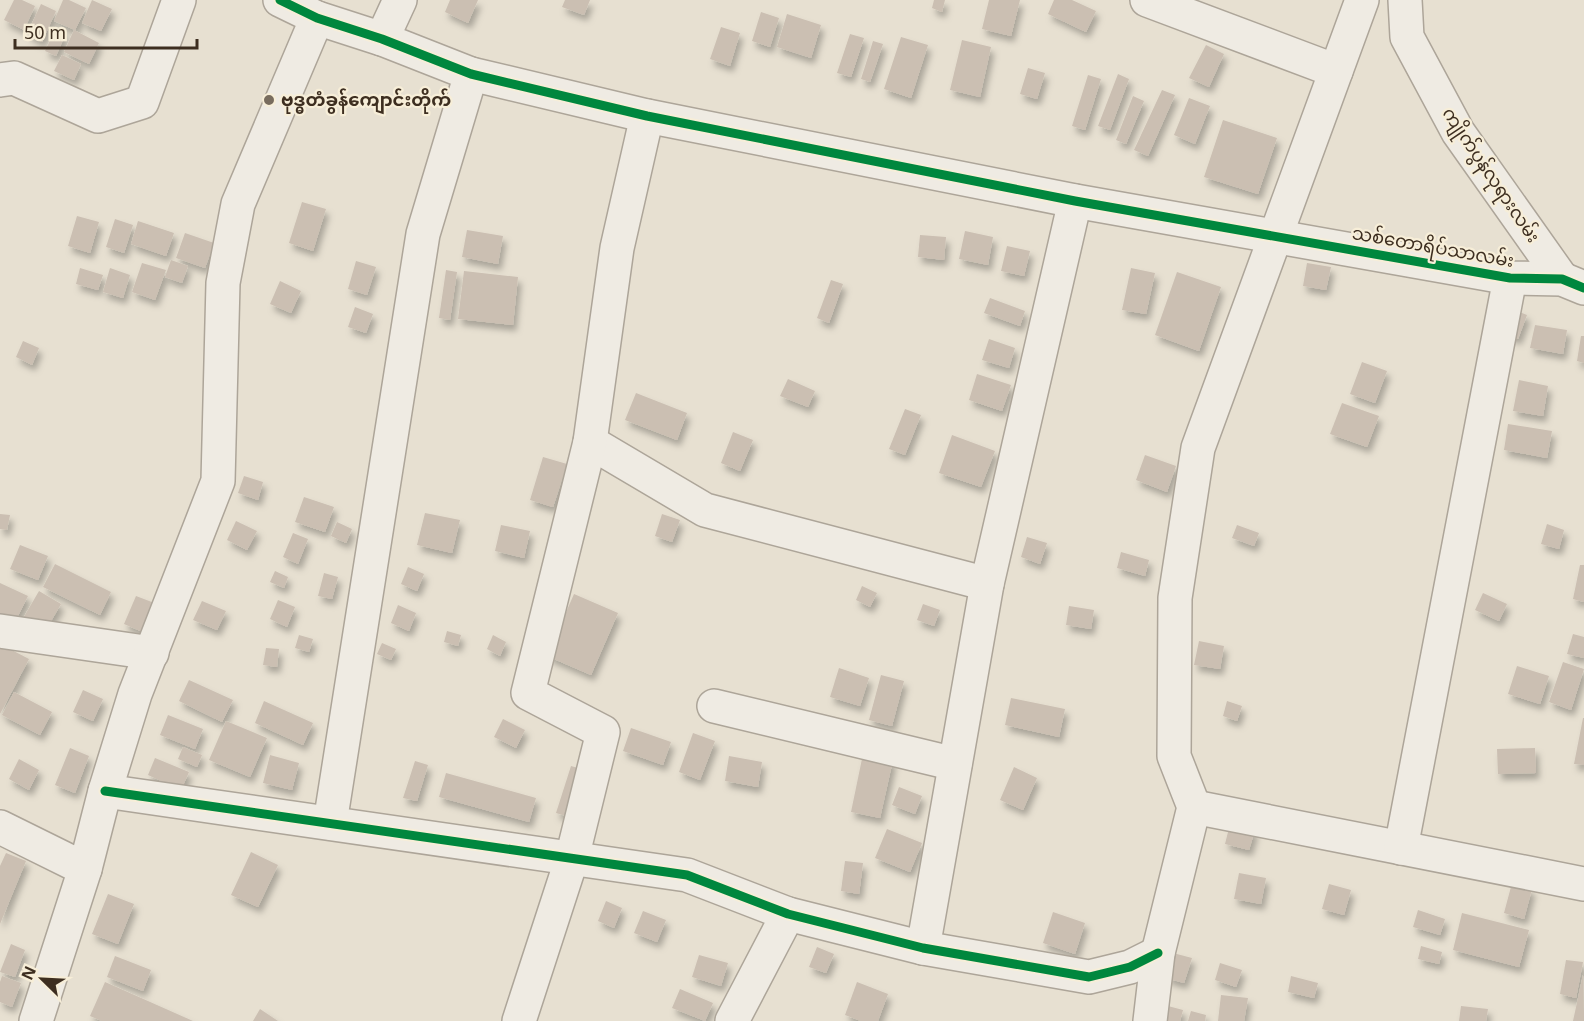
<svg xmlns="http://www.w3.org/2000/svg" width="1584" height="1021" viewBox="0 0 1584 1021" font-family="Georgia,'Noto Sans Myanmar',serif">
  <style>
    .building { fill: #cbbfb2; filter: url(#shadow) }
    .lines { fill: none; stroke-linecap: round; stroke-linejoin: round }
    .minor-casing { stroke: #ada599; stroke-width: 36 }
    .minor { stroke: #efebe3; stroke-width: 33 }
    .cycleway-casing { stroke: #f7eed8; stroke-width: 13 }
    .cycleway { stroke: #00873e; stroke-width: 9 }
    .poi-dot { fill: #786c5e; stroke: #f7eed8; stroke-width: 2 }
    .labels { text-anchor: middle; stroke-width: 4.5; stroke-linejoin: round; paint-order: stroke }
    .poi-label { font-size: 18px; font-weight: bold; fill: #3d2e20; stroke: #f7eed8; text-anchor: start }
    .street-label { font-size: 18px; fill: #3d2e20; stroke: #f7eed8 }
  </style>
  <defs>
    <filter id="shadow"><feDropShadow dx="3.5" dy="6" stdDeviation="3" flood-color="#0004"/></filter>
  </defs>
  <rect width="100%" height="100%" fill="#e7e0d1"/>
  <!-- building -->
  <g class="building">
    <polygon points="14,0 22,0 35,6 24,30 4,20"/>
    <polygon points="63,0 69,0 86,8 75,30 54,21"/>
    <polygon points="92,0 112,9 101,31 82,23"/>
    <polygon points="450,0 478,0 468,23 445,12"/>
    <polygon points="565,0 590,0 584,15 562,7"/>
    <polygon points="934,0 945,0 942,12 932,8"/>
    <polygon points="989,0 1020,0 1011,36 982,29"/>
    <polygon points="1054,0 1072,0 1096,11 1086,32 1048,14"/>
    <polygon points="41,4 56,11 42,42 27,34"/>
    <polygon points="761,12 779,18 770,47 752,41"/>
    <polygon points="787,14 821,25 811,58 777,47"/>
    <polygon points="721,27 740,33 730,66 710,59"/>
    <polygon points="56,28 66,33 56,56 45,51"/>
    <polygon points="74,30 99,43 89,64 64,52"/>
    <polygon points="850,34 864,38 851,77 837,73"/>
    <polygon points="901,37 928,45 911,98 884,89"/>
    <polygon points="962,40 991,47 980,97 950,90"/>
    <polygon points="873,41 883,44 870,82 861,79"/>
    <polygon points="1206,45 1224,54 1209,87 1189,78"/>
    <polygon points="62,55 81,64 74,80 54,71"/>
    <polygon points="1028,68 1045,73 1037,99 1020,94"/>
    <polygon points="1118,74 1129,79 1110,130 1098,126"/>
    <polygon points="1088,75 1101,79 1085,130 1072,126"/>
    <polygon points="1162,90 1175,95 1148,156 1134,150"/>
    <polygon points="1133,96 1144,101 1126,144 1116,140"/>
    <polygon points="1189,98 1210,106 1195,144 1174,135"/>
    <polygon points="1223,120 1277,138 1258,194 1204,177"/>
    <polygon points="302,202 326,209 313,251 289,243"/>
    <polygon points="77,216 99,222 90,253 68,246"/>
    <polygon points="115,219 133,225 124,253 106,247"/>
    <polygon points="138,221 174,233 166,256 131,244"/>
    <polygon points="467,230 503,236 498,264 462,257"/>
    <polygon points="965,231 993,237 988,265 959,259"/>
    <polygon points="185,233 214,243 205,268 176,258"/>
    <polygon points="920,235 946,237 944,260 918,257"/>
    <polygon points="1007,246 1030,251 1024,276 1001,271"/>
    <polygon points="171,260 188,266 182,283 165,277"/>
    <polygon points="356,261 376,267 367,295 348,289"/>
    <polygon points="142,263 166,270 155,300 132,292"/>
    <polygon points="1307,263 1331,267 1326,290 1303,286"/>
    <polygon points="80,268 103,275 98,290 76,284"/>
    <polygon points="110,268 130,275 123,298 103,292"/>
    <polygon points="1131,268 1155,273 1146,314 1122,310"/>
    <polygon points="446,270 457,272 450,320 439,318"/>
    <polygon points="464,271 518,277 513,325 458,319"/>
    <polygon points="1177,272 1221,287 1199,351 1155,335"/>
    <polygon points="831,280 843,284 829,323 817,318"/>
    <polygon points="280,281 301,291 291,313 270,304"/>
    <polygon points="990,298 1025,311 1020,326 984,313"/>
    <polygon points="355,307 373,314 366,333 348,327"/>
    <polygon points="1509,308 1527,315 1518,339 1500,332"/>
    <polygon points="1535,325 1567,330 1563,354 1530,348"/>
    <polygon points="1581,336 1584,336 1584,363 1577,361"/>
    <polygon points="989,339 1015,348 1009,368 982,360"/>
    <polygon points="23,341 39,348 32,365 16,357"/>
    <polygon points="1362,362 1387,371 1375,403 1350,394"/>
    <polygon points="977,374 1011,385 1002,411 969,400"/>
    <polygon points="788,379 815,391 808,407 780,396"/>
    <polygon points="1519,380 1548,386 1543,416 1513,411"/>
    <polygon points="636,393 687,413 677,440 625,420"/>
    <polygon points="1342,403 1379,416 1367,447 1330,434"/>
    <polygon points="905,409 921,415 905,455 889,449"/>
    <polygon points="1508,424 1552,431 1547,458 1504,450"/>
    <polygon points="733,432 753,440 740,471 721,463"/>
    <polygon points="952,435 995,451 981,487 939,473"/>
    <polygon points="1145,455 1176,466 1167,492 1136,480"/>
    <polygon points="543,457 567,464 553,507 530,500"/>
    <polygon points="244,476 263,482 258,500 238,493"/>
    <polygon points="304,497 334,507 325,532 295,522"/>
    <polygon points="425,513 460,520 452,553 417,545"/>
    <polygon points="0,514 10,515 7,530 0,529"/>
    <polygon points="662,514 680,520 672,542 655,536"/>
    <polygon points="236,521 257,531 247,550 227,540"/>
    <polygon points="337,522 352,529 346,543 331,536"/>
    <polygon points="1547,524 1564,530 1559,549 1541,544"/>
    <polygon points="501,525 530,531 524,558 495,551"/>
    <polygon points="1237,525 1259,533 1254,546 1232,538"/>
    <polygon points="293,533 308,539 298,564 283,557"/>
    <polygon points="1027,537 1047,543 1040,564 1021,557"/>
    <polygon points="20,545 48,556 38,580 10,569"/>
    <polygon points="1121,552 1149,560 1145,576 1117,568"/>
    <polygon points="55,564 111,592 100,615 43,587"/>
    <polygon points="1580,565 1584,565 1584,602 1573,599"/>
    <polygon points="408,567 424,574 417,591 401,584"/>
    <polygon points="275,571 288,577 284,588 270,582"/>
    <polygon points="324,573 338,577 332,599 318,596"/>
    <polygon points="0,583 28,596 15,622 0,615"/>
    <polygon points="862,586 877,593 870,607 856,600"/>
    <polygon points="39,591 61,604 40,640 18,627"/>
    <polygon points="1483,593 1507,604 1499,621 1475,610"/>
    <polygon points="574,594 618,613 591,675 547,656"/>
    <polygon points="136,596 157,604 145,633 124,624"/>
    <polygon points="278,600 295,607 287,627 270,619"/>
    <polygon points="202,601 226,611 217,630 193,620"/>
    <polygon points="923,604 940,610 934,626 917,620"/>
    <polygon points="398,605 416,613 409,631 391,623"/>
    <polygon points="1069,606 1094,610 1091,629 1066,625"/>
    <polygon points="447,631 461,635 458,646 444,642"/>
    <polygon points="1573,634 1584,637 1584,658 1567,654"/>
    <polygon points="299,635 313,639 309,652 295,648"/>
    <polygon points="493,635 506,642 500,656 487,649"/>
    <polygon points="1199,641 1224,646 1220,669 1194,665"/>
    <polygon points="382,643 396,649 391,660 377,654"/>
    <polygon points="2,645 29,659 0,714 0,648"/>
    <polygon points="266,648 279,649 277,667 263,665"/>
    <polygon points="1563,662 1584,669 1571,710 1549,702"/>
    <polygon points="1517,666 1549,676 1540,704 1508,694"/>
    <polygon points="839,668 869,678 860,706 830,697"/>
    <polygon points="881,675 904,681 892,726 869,720"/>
    <polygon points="189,680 233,700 222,722 179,701"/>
    <polygon points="83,690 103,699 93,721 73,712"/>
    <polygon points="14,692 52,712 40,735 2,715"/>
    <polygon points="1011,698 1065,709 1059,737 1005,725"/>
    <polygon points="264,701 313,723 303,745 255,723"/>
    <polygon points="1227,701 1242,706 1237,721 1223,716"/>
    <polygon points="168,715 203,729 195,749 160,735"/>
    <polygon points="1583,718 1584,718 1584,765 1574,764"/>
    <polygon points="503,719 525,730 516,748 494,737"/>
    <polygon points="226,721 267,738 250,777 209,760"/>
    <polygon points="631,728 671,742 663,765 623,751"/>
    <polygon points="693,733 715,741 700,780 679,772"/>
    <polygon points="183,747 202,755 197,767 178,759"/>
    <polygon points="70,748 89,756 75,793 55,785"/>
    <polygon points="1535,748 1536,773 1498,774 1497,749"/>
    <polygon points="863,754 893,760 880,818 851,812"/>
    <polygon points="270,755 299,763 292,790 263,783"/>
    <polygon points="729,756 762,762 758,787 725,781"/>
    <polygon points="155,758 189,772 181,790 148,775"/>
    <polygon points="19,759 39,770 29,790 9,779"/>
    <polygon points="415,761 428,765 417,801 403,798"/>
    <polygon points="571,766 588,771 573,818 556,813"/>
    <polygon points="1014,767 1037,778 1023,810 1000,800"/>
    <polygon points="446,773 536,798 529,822 439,797"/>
    <polygon points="899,787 922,796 915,814 892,805"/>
    <polygon points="1230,824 1255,830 1249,850 1225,844"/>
    <polygon points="887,829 922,843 910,872 875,858"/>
    <polygon points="251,852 278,865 258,907 231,895"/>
    <polygon points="6,853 26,861 0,924 0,866"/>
    <polygon points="845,861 863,863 859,894 841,891"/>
    <polygon points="1239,873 1266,878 1261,904 1234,899"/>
    <polygon points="1512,883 1532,889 1524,919 1504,913"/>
    <polygon points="1329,884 1351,890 1344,915 1322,909"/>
    <polygon points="108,894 134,904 118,944 92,934"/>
    <polygon points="606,901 622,908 614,928 598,921"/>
    <polygon points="1418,910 1445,919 1440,935 1413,927"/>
    <polygon points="643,911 666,920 657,942 634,933"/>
    <polygon points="1053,912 1085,923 1075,954 1043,943"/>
    <polygon points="1462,913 1529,930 1519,967 1453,950"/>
    <polygon points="11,944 25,950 15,977 0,972"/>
    <polygon points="1421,946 1442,952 1439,964 1418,959"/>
    <polygon points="817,947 834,954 826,973 809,967"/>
    <polygon points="1173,953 1192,958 1184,983 1166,978"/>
    <polygon points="699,955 728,963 721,986 692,977"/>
    <polygon points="115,956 151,970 143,991 107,977"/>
    <polygon points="1566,960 1583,962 1576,998 1560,994"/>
    <polygon points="1220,963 1242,970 1236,987 1215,980"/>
    <polygon points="1583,975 1584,1021 1573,1021"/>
    <polygon points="2,976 21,983 12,1007 0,1002 0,982"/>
    <polygon points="1291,976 1318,983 1314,998 1288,992"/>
    <polygon points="105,982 193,1021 102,1021 90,1016"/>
    <polygon points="857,982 888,994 878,1021 861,1021 845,1015"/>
    <polygon points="680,989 713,1003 705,1021 672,1008"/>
    <polygon points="1221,995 1248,998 1244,1021 1218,1021"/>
    <polygon points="1168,1006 1183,1010 1180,1021 1164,1021"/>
    <polygon points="1461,1006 1488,1009 1486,1021 1459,1021"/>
    <polygon points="260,1009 278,1021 253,1021"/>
    <polygon points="1191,1011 1206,1015 1205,1021 1188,1021"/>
  </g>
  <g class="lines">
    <defs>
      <g id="minor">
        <polyline points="280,0 317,18 382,39 471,74 647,116 1075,201 1510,278 1562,279 1584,288"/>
        <polyline points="1147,0 1336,71"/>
        <polyline points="1405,0 1407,37 1458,132 1562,279"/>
        <polyline points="382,39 400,0"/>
        <polyline points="0,80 14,78 98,116 142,102 179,0"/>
        <polyline points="590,442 705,510 987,584"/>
        <polyline points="0,631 152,653"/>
        <polyline points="714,706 955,764"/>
        <polyline points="105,791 687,875 788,914 923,948 1089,977 1130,967 1158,953"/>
        <polyline points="1194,807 1584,884"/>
        <polyline points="330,823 423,234 471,74"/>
        <polyline points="0,827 85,869"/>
        <polyline points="1401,848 1510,278"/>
        <polyline points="923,948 987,584 1075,201"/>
        <polyline points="36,1021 85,869 105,791 135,694 218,481 223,283 238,204 317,18"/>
        <polyline points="519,1021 572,858 603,732 528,693 590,442 617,248 647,116"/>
        <polyline points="732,1021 788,914"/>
        <polyline points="1150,1021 1158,953 1194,807 1174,756 1175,598 1198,448 1362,0"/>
      </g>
    </defs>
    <!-- minor casing -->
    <use href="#minor" class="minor-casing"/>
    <!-- minor -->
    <use href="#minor" class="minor"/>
    <defs>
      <g id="cycleway">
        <polyline points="280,0 317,18 382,39 471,74 647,116 1075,201 1510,278 1562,279 1584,288"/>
        <polyline points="105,791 687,875 788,914 923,948 1089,977 1130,967 1158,953"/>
      </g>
    </defs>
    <!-- cycleway casing -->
    <use href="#cycleway" class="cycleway-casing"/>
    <!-- cycleway -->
    <use href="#cycleway" class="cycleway"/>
  </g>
  <!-- markers -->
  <circle class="poi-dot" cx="269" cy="100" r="6"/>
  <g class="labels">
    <!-- poi labels -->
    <g class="poi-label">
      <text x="281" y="106">ဗုဒ္ဓတံခွန်ကျောင်းတိုက်</text>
    </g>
    <!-- street labels -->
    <g class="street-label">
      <text transform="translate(1491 175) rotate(56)" y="6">ကျိုက်ပွန်လုရားလမ်း</text>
      <text transform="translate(1433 247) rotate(10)" y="6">သစ်တောရိပ်သာလမ်း</text>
    </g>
  </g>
  <!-- north arrow -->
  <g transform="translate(42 979) rotate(294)" stroke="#f7eed8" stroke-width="4.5" paint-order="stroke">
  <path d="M0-4.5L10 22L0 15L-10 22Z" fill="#3d2e20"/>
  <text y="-9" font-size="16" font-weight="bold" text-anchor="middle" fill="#3d2e20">N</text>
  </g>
  <!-- scale -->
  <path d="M15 39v9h182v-9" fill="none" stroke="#3d2e20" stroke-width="3"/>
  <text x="24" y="39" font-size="18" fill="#3d2e20" stroke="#f7eed8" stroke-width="4.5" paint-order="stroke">50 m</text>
</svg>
